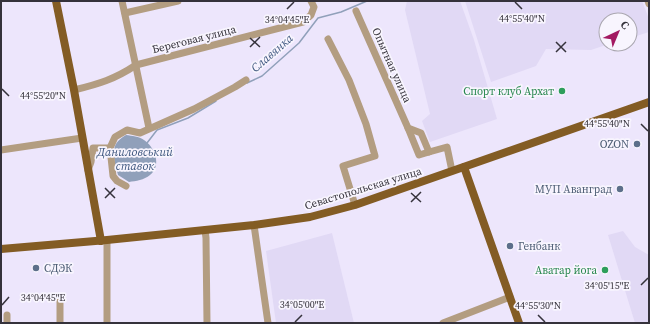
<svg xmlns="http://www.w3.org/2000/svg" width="650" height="324" viewBox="0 0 650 324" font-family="'Source Serif 4',serif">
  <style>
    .built { fill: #e1d9f5 }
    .water { fill: #90a0ba }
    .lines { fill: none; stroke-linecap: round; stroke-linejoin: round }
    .stream { stroke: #90a0ba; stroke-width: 1.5 }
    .minor { stroke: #b39d81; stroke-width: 7 }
    .major { stroke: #835c24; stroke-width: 8 }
    .ticks { fill: none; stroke: #35323b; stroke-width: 1.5 }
    .leisure-dot { fill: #2e9e5b; stroke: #f8f5fe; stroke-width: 1.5 }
    .service-dot { fill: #5c6f8a; stroke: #f8f5fe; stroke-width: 1.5 }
    .labels { text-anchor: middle; stroke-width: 3.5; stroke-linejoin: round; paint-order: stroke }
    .street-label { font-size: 11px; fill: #35323b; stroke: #f8f5fe }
    .leisure-label { font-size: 11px; fill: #27864d; stroke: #f8f5fe; text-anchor: end }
    .service-label { font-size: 11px; fill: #4e5e75; stroke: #f8f5fe; text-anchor: end }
    .water-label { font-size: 12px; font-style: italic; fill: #3d567e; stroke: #f8f5fe }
    .ticks-label { font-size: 10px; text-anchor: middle; fill: #35323b; stroke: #f8f5fe; stroke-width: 3.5; stroke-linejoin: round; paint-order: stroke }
  </style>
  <rect width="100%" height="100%" fill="#ede6fc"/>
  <!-- built -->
  <g class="built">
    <polygon points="407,1 460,1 474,40 497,119 430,142 422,121 430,114 405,10"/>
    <polygon points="465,1 642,1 649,19 649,32 630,38 630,20 606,20 606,44 609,44 591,50 546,49 536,66 491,82"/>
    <polygon points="623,231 635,247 649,255 649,323 635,323 608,235"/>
    <polygon points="332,233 354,323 276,323 266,251"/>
  </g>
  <!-- water -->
  <path class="water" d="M126 135C132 136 139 136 144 140 155 147 162 166 150 175 144 180 136 181 129 182L118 175C114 158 108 145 126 135Z"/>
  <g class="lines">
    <!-- stream -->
    <g class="stream">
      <polyline points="247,83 262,76 299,43 318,18 341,12 367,1"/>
      <polyline points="147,143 157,130 188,118 216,101"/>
    </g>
    <!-- minor -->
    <g class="minor">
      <polyline points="122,1 149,128"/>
      <polyline points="648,1 649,4"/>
      <polyline points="356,11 408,128 421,133 429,152 447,147 452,171"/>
      <polyline points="125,13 178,1"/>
      <polyline points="328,39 349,80 366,124 375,156 343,166 355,205"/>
      <path d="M74 90C99 84 115 79 136 65L303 22 311 15 314 7 311 1"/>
      <polyline points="408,128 419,155 429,152"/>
      <polyline points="110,148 115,137 127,130 140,133 194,109 235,87 246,80"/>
      <polyline points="1,150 82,138"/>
      <polyline points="88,170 91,162 93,148 110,148 113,176 117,181 126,186"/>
      <polyline points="254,225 268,323"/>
      <polyline points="205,230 206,238 207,323"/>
      <polyline points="7,315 7,323"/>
      <polyline points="60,323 60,300"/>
      <polyline points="107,323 107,240"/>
      <polyline points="443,323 510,297"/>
    </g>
    <!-- major -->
    <g class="major">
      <polyline points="56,1 74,90 101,241"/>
      <polyline points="464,167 519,323"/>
      <polyline points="1,249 107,240 254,225 310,217 355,205 649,102"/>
    </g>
  </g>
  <!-- ticks -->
  <path class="ticks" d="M515 2 522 9M287 9 294 2M250 38 260 47M556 42 566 52M250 47 260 37M556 52 566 42M2 89 9 96M641 124 648 131M105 188 115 198M411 193 421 202M105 198 115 188M411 202 421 192M641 285 648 278M2 305 9 297M538 315 545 322M295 322 302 315"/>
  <!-- markers -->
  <g class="leisure-dot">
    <circle cx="562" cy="91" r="4"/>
    <circle cx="605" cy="270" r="4"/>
  </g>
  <g class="service-dot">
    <circle cx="637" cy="144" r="4"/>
    <circle cx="620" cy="189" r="4"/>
    <circle cx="510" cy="246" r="4"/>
    <circle cx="36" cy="268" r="4"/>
  </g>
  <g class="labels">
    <!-- street labels -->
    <g class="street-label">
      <text transform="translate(194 39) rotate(-14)" y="4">Береговая улица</text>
      <text transform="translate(392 65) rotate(66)" y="4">Опытная улица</text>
      <text transform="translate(363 188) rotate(-17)" y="4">Севастопольская улица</text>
    </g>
    <!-- leisure labels -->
    <g class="leisure-label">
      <text x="554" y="95">Спорт клуб Архат</text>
      <text x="597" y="274">Аватар йога</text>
    </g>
    <!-- service labels -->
    <g class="service-label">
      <text x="629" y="148">OZON</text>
      <text x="612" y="193">МУП Аванград</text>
      <text x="518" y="250" text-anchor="start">Генбанк</text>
      <text x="44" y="272" text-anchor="start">СДЭК</text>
    </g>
    <!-- water labels -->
    <g class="water-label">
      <text transform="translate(272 53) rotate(-41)" y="4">Славянка</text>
      <text x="135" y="156">Даниловський<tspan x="135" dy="14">ставок</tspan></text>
    </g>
  </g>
  <g class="ticks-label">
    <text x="522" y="22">44°55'40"N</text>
    <text x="287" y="23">34°04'45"E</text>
    <text x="43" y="99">44°55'20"N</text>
    <text x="607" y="127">44°55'40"N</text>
    <text x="607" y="289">34°05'15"E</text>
    <text x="43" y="301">34°04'45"E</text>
    <text x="302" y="308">34°05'00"E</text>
    <text x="538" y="309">44°55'30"N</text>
  </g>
  <!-- border -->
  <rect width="650" height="324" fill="none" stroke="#35323b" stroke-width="4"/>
  <!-- north arrow -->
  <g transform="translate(618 32) rotate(44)"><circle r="19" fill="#f8f5fe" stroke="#aaa7b0"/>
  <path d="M0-3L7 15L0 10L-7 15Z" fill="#a31962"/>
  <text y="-6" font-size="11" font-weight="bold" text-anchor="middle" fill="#35323b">С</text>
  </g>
</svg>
